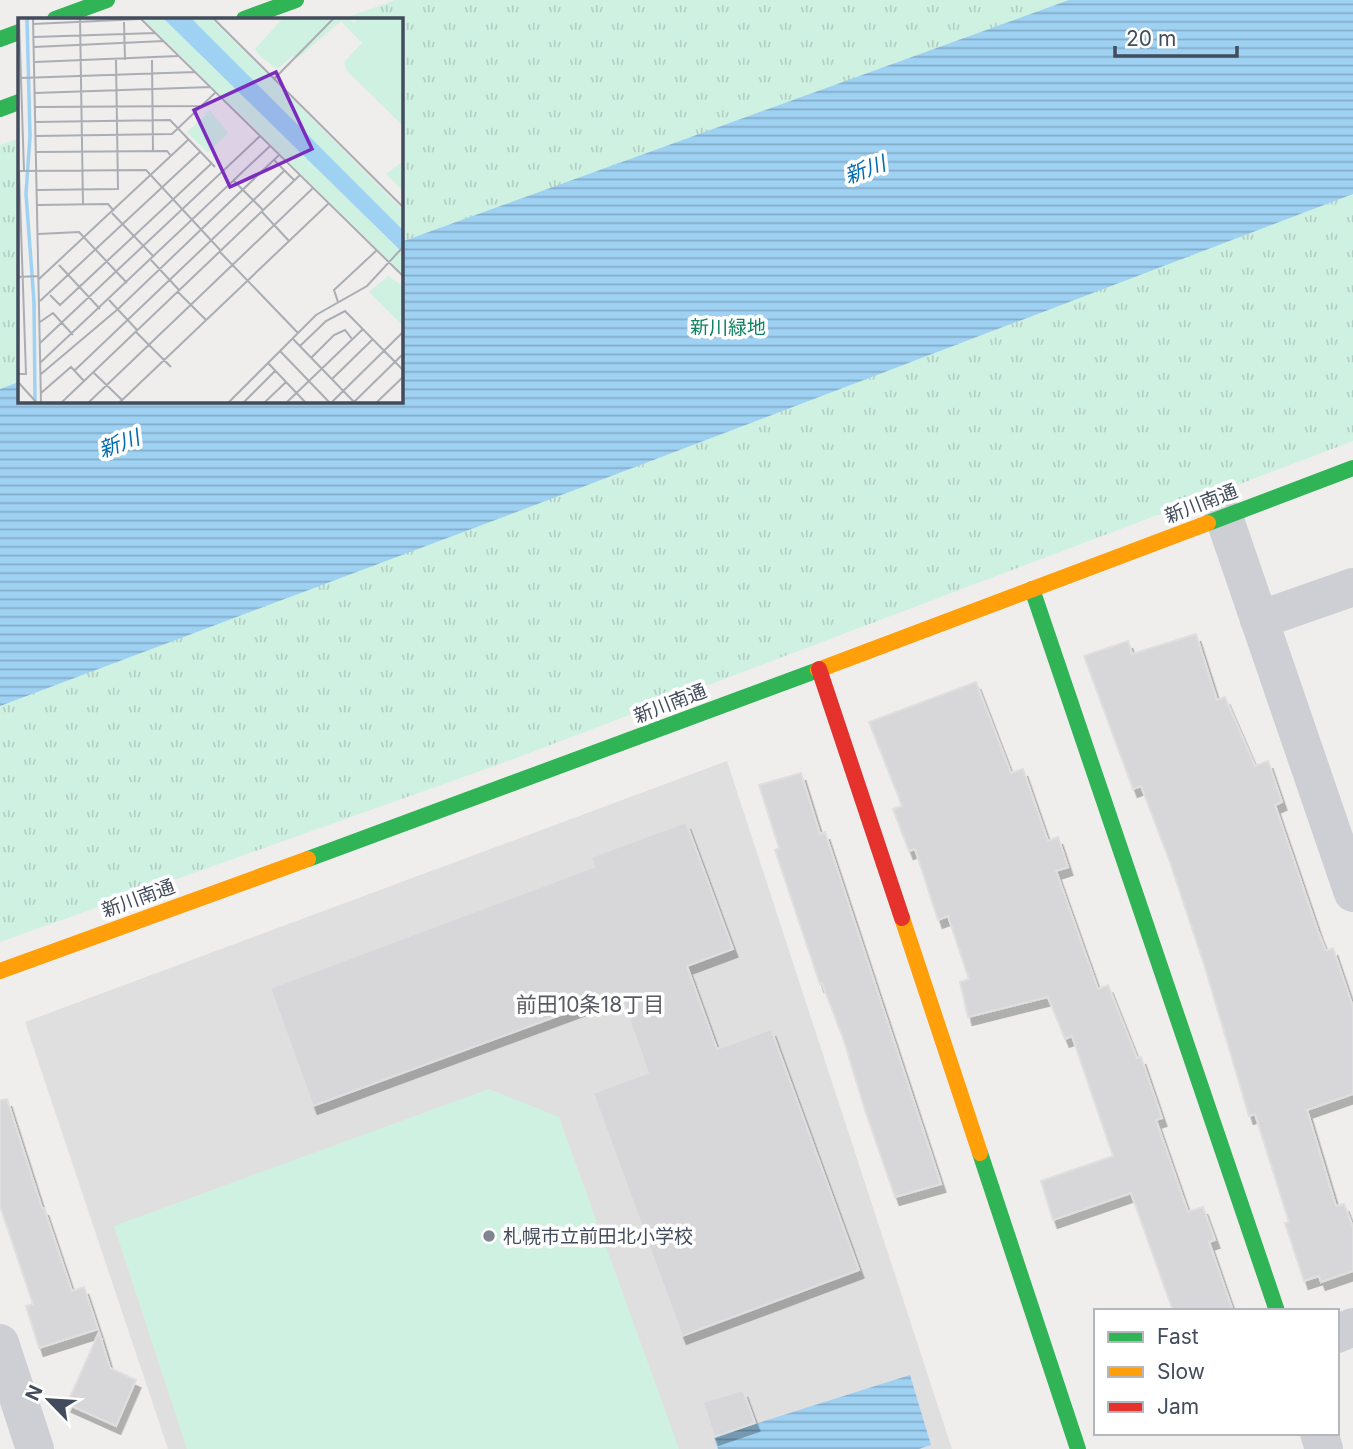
<svg xmlns="http://www.w3.org/2000/svg" width="1353" height="1449" viewBox="0 0 1353 1449" font-family="Inter,'Noto Sans JP',sans-serif">
  <style>
    .education { fill: #e0dfe0 }
    .grass { fill: #cff1e2 }
    .park { fill: url(#park-tufts) }
    .water { fill: url(#water-rules) }
    .building { fill: #d7d7d9; stroke: #e0dfe0; stroke-width: 2; filter: url(#shadow) }
    .lines { fill: none; stroke-linecap: round; stroke-linejoin: round }
    .street { stroke: #cecfd4; stroke-width: 38 }
    .fast { stroke: #30b455; stroke-width: 16 }
    .slow { stroke: #ff9f0a; stroke-width: 16 }
    .jam { stroke: #e5322d; stroke-width: 16 }
    .poi-dot { fill: #7f858f; stroke: #fff; stroke-width: 2.5 }
    .labels { text-anchor: middle; stroke-width: 7; stroke-linejoin: round; paint-order: stroke }
    .park-label { font-size: 19px; fill: #0d845f; stroke: #fff }
    .street-label { font-size: 19px; fill: #434c5c; stroke: #fff }
    .poi-label { font-size: 19px; fill: #434c5c; stroke: #fff; text-anchor: start }
    .water-label { font-size: 21px; font-style: italic; fill: #006bb2; stroke: #fff }
    .neighbourhood-label { font-size: 21px; fill: #595b62; stroke: #fff }
    .inset-river { fill: none; stroke: #9fd1f3; stroke-width: 3.5 }
    .inset-road { fill: none; stroke: #aaadb3; stroke-width: 2 }
    .view { fill: #7b2cbf; fill-opacity: 0.15; stroke: #7b2cbf; stroke-width: 3.5 }
    .inset-edge { fill: none; stroke: #434c5c; stroke-width: 3.5 }
  </style>
  <defs>
    <pattern id="park-tufts" width="24" height="20" patternUnits="userSpaceOnUse" patternTransform="scale(1.75)"><rect width="24" height="20" fill="#cff1e2"/><path d="M3 7l-1-3M5 7V3M7 7l1-3M15 17l-1-3M17 17v-4M19 17l1-3" fill="none" stroke="#b3d0c4"/></pattern>
    <pattern id="water-rules" width="6" height="5" patternUnits="userSpaceOnUse" patternTransform="scale(1.75)"><rect width="6" height="5" fill="#9fd1f3"/><path d="M0 2.5h6" fill="none" stroke="#83acc8"/></pattern>
    <filter id="shadow"><feDropShadow dx="4.5" dy="8" stdDeviation="0" flood-color="#0004"/></filter>
  </defs>
  <rect width="100%" height="100%" fill="#efeeed"/>
  <!-- education -->
  <polygon class="education" points="727,761 952,1449 168,1449 25,1022"/>
  <!-- grass -->
  <polygon class="grass" points="489,1089 559,1117 679,1449 187,1449 114,1226"/>
  <!-- park -->
  <polygon class="park" points="395,0 1353,0 1353,441 500,764 0,942 0,145 19,138 19,401 401,401 401,19 343,19"/>
  <!-- water -->
  <g class="water">
    <polygon points="1069,0 1353,0 1353,194 535,505 0,706 0,389 19,382 19,401 401,401 401,242"/>
    <polygon points="910,1375 931,1445 919,1449 718,1449 714,1437"/>
  </g>
  <!-- building -->
  <g class="building">
    <polygon points="1196,634 1217,700 1225,697 1255,766 1268,761 1282,802 1275,805 1318,931 1326,951 1333,948 1353,1007 1353,1094 1307,1110 1336,1206 1344,1204 1353,1227 1353,1271 1321,1282 1319,1276 1304,1281 1285,1223 1289,1222 1255,1114 1249,1116 1204,964 1170,862 1141,786 1133,789 1084,656 1128,641 1132,654"/>
    <polygon points="976,682 1011,773 1023,769 1048,841 1058,837 1068,867 1056,871 1098,989 1108,985 1137,1058 1141,1057 1162,1118 1156,1120 1188,1212 1203,1207 1215,1240 1209,1242 1233,1311 1173,1311 1131,1193 1053,1220 1041,1181 1113,1156 1072,1036 1065,1039 1048,997 968,1017 960,982 969,979 948,916 938,920 915,849 909,851 893,809 902,806 869,722"/>
    <polygon points="801,773 820,834 825,832 941,1184 895,1197 865,1110 844,1041 822,983 820,984 775,850 779,848 759,785"/>
    <polygon points="686,822 733,949 687,966 717,1049 771,1029 859,1270 682,1336 593,1093 648,1073 620,993 313,1106 270,988 594,867 591,857"/>
    <polygon points="7,1099 42,1208 44,1208 72,1291 84,1287 98,1329 39,1348 26,1306 33,1304 0,1206 0,1100"/>
    <polygon points="99,1332 110,1368 136,1380 116,1426 67,1404"/>
    <polygon points="743,1390 755,1423 714,1437 703,1402"/>
  </g>
  <g class="lines">
    <!-- street -->
    <g class="street">
      <polyline points="1224,517 1353,893"/>
      <polyline points="1259,620 1353,587"/>
      <polyline points="1337,1334 1353,1327"/>
      <polyline points="0,1343 35,1449"/>
      <polyline points="1319,1433 1324,1449"/>
    </g>
    <!-- fast -->
    <g class="fast">
      <polyline points="55,19 107,0"/>
      <polyline points="244,19 296,0"/>
      <polyline points="0,39 19,32"/>
      <polyline points="0,109 19,102"/>
      <polyline points="1208,523 1353,468"/>
      <polyline points="1032,589 1277,1311"/>
      <polyline points="308,859 818,670"/>
      <polyline points="980,1153 1078,1449"/>
    </g>
    <!-- slow -->
    <g class="slow">
      <polyline points="818,670 1208,523"/>
      <polyline points="902,918 980,1153"/>
      <polyline points="0,971 308,859"/>
    </g>
    <!-- jam -->
    <polyline class="jam" points="819,669 902,918"/>
  </g>
  <!-- markers -->
  <circle class="poi-dot" cx="489" cy="1236" r="7"/>
  <g class="labels">
    <!-- park labels -->
    <g class="park-label">
      <text x="728" y="334">新川緑地</text>
    </g>
    <!-- street labels -->
    <g class="street-label">
      <text transform="translate(1201 503) rotate(-21)" y="7">新川南通</text>
      <text transform="translate(670 703) rotate(-21)" y="7">新川南通</text>
      <text transform="translate(138 898) rotate(-20)" y="7">新川南通</text>
    </g>
    <!-- poi labels -->
    <g class="poi-label">
      <text x="503" y="1243">札幌市立前田北小学校</text>
    </g>
    <!-- water labels -->
    <g class="water-label">
      <text transform="translate(865 170) rotate(-20)" y="7">新川</text>
      <text transform="translate(119 444) rotate(-20)" y="7">新川</text>
    </g>
    <!-- neighbourhood labels -->
    <g class="neighbourhood-label">
      <text x="590" y="1012">前田10条18丁目</text>
    </g>
  </g>
  <!-- overview -->
  <g transform="translate(18 18)">
    <rect width="385" height="385" fill="#efeeed"/>
    <path d="M192 93 210 115 190 135 169 114Z" fill="#cff1e2"/>
    <path d="M265 0H330L336 5 340 0H385V108L328 52 326 44 344 25 323 3 281 39 275 38 259 51 241 37 237 31Z" fill="#cff1e2"/>
    <path d="M124 0H193L385 192V256ZM343 0H385V105L328 48 346 26 332 12ZM385 143V173L368 156ZM370 258 385 268V308L351 274Z" fill="#cff1e2"/>
    <path d="M145 0H173L385 212V235Z" fill="#9fd1f3"/>
    <path class="inset-river" d="M9 0 12 118 8 176 16 284 17 384"/>
    <path class="inset-road" d="M1 0 6 153M15 0 23 385M62 0 65 187M122 0 385 258M195 0 385 189M106 4 107 42M15 6 122 1M16 19 137 15M16 29 146 23M134 42 135 133M17 44 160 38M3 60 177 54M256 61 316 0M17 75 193 69M17 89 184 88M17 104 152 102 197 149M18 118 154 116 198 74M18 134 149 133 153 138M256 142 277 163M0 153 128 152 203 233M216 163 245 192M19 172 100 171 98 42M19 187 90 186 96 193M244 194 271 223M94 195 136 239M20 216 61 214 109 265M202 234 280 315M133 242 161 272M41 247 82 291M0 259 21 258M21 261 171 121M160 274 188 302M32 277 42 287 194 145M91 282 119 312M22 283 182 134M320 284 316 272 359 232M22 304 35 295 55 317M118 314 153 349M275 321 337 385M22 325 242 118M282 328 308 303 327 293 385 352M262 333 312 385M293 340 316 317 327 312 334 321M23 344 252 128M250 345 288 385M56 353 267 152M75 354 104 382M0 356H8L1 153M23 356 100 291 261 137M314 361 355 321M0 364 19 385M23 375 53 349 66 363M336 384 385 336M43 385 282 157M70 385 295 170M101 385 311 185M210 385 298 297 349 268 385 229M225 385 257 353M246 385 268 364M268 385 345 311M313 385 385 314M358 385 385 359"/>
    <path class="view" d="M258 54 294 131 212 169 176 92Z"/>
    <rect width="385" height="385" class="inset-edge"/>
  </g>
  <!-- legend -->
  <rect x="1094" y="1309" width="245" height="126" fill="#ffffff" stroke="#b4b7be" stroke-width="2"/>
  <rect x="1108" y="1332" width="35" height="10" fill="#30b455" stroke="#b4b7be" stroke-width="2"/>
  <text x="1157" y="1344" font-size="21" fill="#434c5c">Fast</text>
  <rect x="1108" y="1367" width="35" height="10" fill="#ff9f0a" stroke="#b4b7be" stroke-width="2"/>
  <text x="1157" y="1379" font-size="21" fill="#434c5c">Slow</text>
  <rect x="1108" y="1402" width="35" height="10" fill="#e5322d" stroke="#b4b7be" stroke-width="2"/>
  <text x="1157" y="1414" font-size="21" fill="#434c5c">Jam</text>
  <!-- north arrow -->
  <g transform="translate(49 1400) rotate(295)" stroke="#ffffff" stroke-width="5" paint-order="stroke">
  <path d="M0-5L12 26L0 18L-12 26Z" fill="#434c5c"/>
  <text y="-10" font-size="19" font-weight="bold" text-anchor="middle" fill="#434c5c">N</text>
  </g>
  <!-- scale -->
  <path d="M1115 46v10h122v-10" fill="none" stroke="#434c5c" stroke-width="3.5"/>
  <text x="1126" y="46" font-size="21" fill="#434c5c" stroke="#ffffff" stroke-width="5" paint-order="stroke">20 m</text>
</svg>
